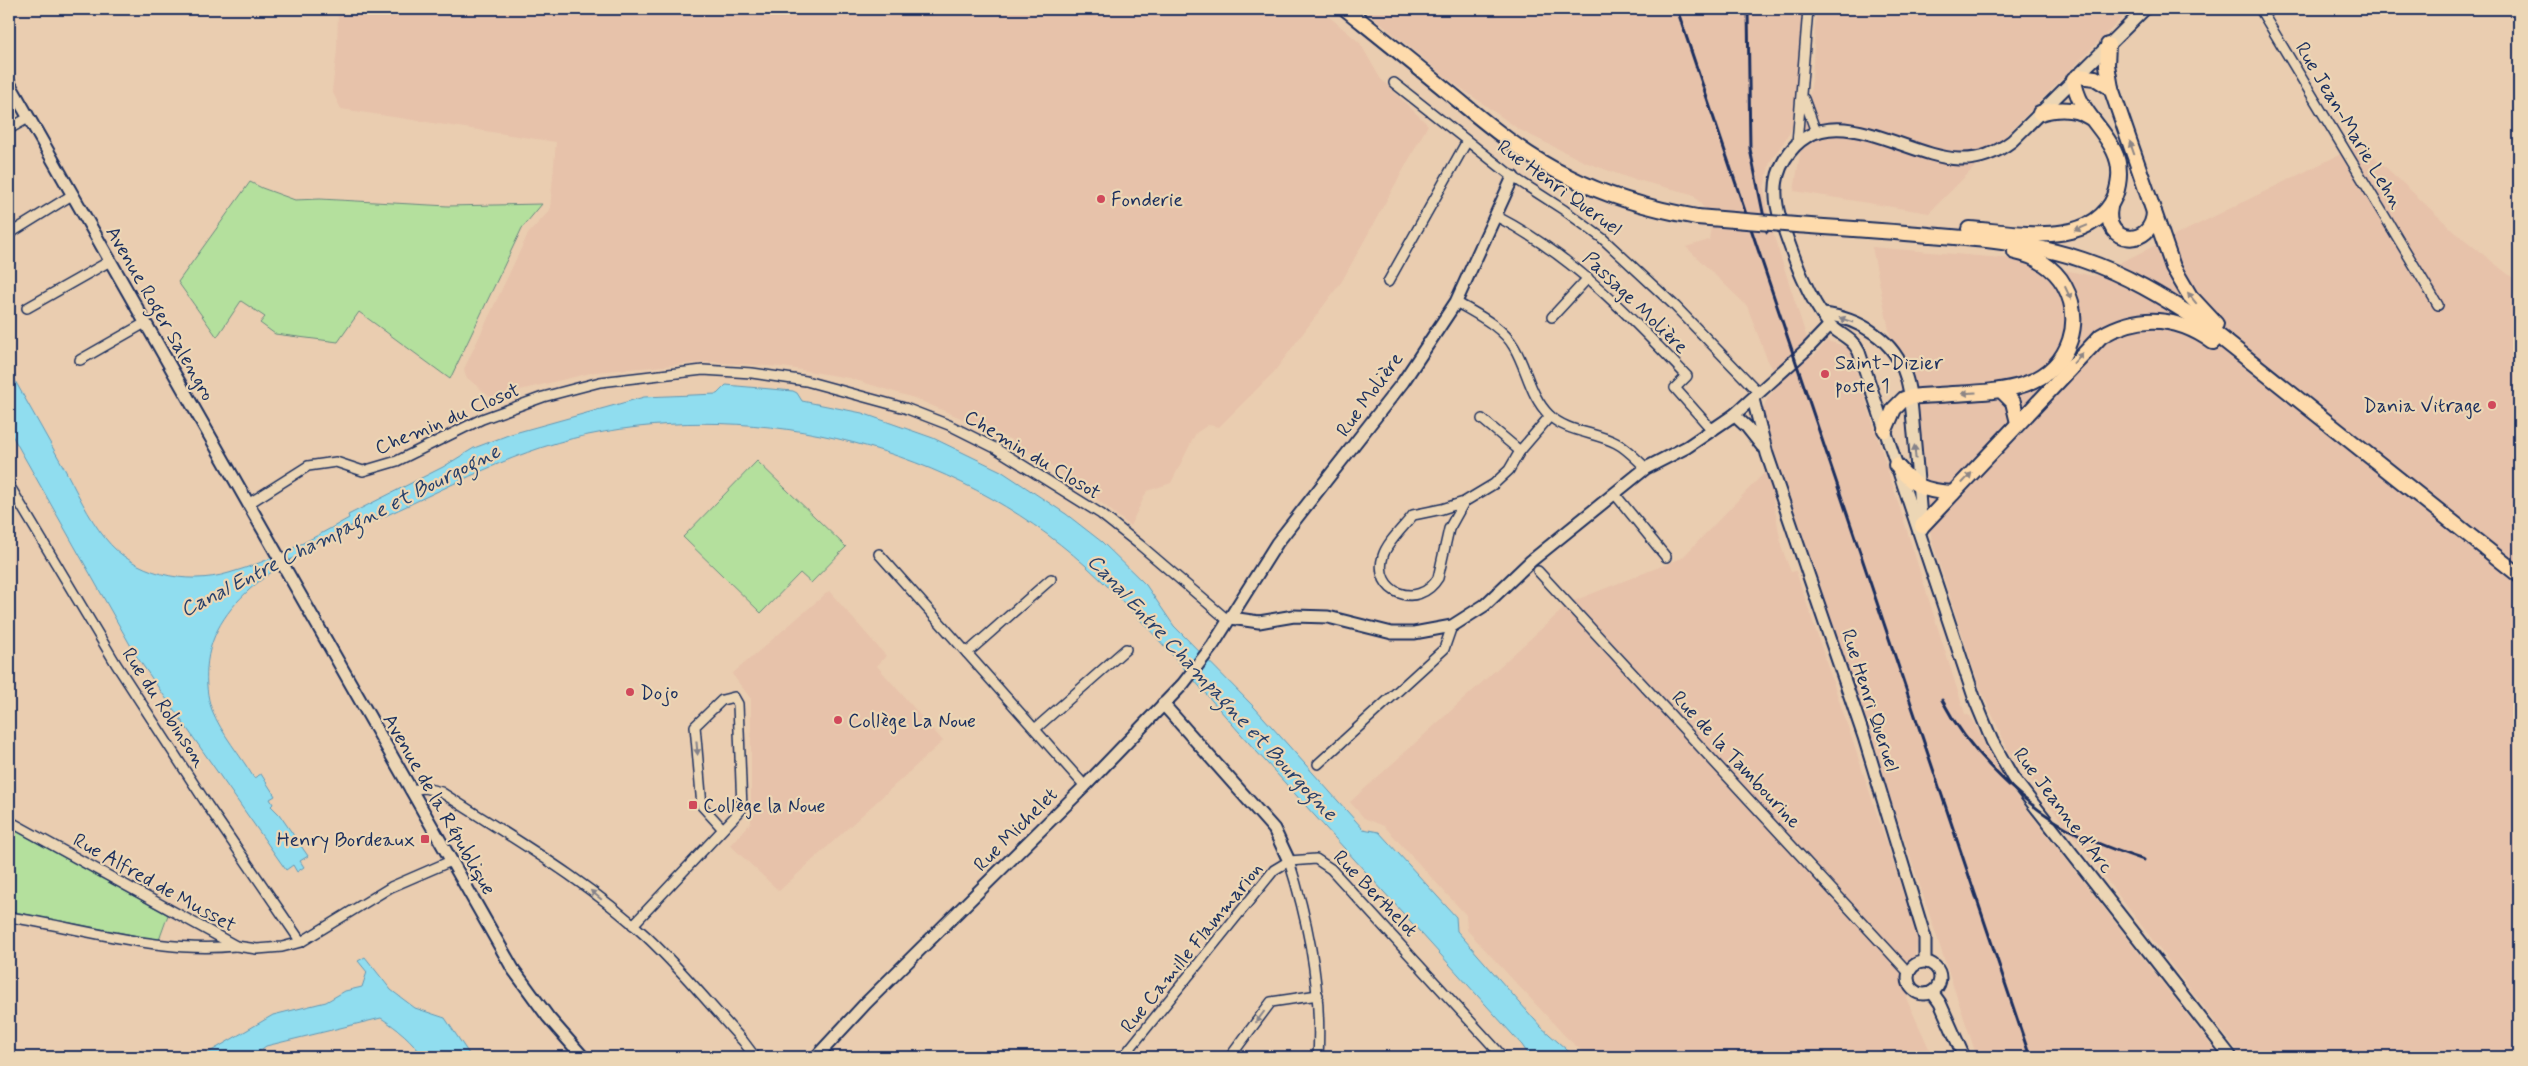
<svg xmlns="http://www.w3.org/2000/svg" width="2528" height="1066" viewBox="0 0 2528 1066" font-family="Mynerve,sans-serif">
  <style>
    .built { fill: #e7c2aa }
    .green { fill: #b4e09d; stroke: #68887e }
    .water { fill: #90ddef; stroke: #6197b5 }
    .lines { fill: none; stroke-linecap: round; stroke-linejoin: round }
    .street-casing { stroke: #1b2f5e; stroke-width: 12 }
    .secondary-casing { stroke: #1b2f5e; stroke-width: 15 }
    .primary-casing { stroke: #1b2f5e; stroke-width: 18 }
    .street { stroke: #ecd6b5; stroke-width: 9 }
    .secondary { stroke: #ecd6b5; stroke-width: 11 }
    .primary { stroke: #fedbac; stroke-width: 14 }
    .rail { stroke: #1b2f5e; stroke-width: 3 }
    .primary-bridge-casing { stroke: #1b2f5e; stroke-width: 18; stroke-linecap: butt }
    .primary-bridge { stroke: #fedbac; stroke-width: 14 }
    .oneway { fill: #8c8585 }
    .oneway2 { fill: #84828a }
    .poi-dot { fill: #d1495b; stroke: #ecd6b5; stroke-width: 2 }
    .labels { text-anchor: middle; stroke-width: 4.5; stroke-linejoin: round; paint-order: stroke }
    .street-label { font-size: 20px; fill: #1b2f5e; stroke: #ecd6b5 }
    .poi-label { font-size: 20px; fill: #1b2f5e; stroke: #ecd6b5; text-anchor: start }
    .water-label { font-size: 21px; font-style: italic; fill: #27406c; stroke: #ecd6b5 }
  </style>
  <rect width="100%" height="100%" fill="#eacdb0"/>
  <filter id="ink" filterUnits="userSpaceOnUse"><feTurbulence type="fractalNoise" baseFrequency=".02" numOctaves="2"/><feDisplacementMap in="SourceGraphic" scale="10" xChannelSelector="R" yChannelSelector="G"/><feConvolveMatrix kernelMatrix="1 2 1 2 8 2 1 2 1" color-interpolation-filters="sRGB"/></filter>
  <g filter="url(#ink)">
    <!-- built -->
    <g class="built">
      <polygon points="338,9 1320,9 1360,43 1380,78 1428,125 1342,281 1274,372 1219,427 1208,425 1196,433 1171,483 1147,491 1130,526 1082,487 1012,440 914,398 849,378 783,367 709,362 595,372 490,397 466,377 464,369 528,234 550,210 556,142 341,109 332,91 337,50"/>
      <polygon points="1363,9 1803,9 1794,124 1789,134 1770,162 1764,188 1768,218 1813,357 1827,341 1849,347 1965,714 1970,716 2008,785 2220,1057 1977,1057 1764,420 1763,409 1767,399 1779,384 1776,374 1767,359 1747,306 1686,247 1709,240 1711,227 1705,209 1692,194 1629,178 1585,162 1520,130 1448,79"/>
      <polygon points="1816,9 2131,9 1929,213 1794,191 1812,80"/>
      <polygon points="2361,144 2455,232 2519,283 2519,1057 2242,1057 2009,752 1979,686 1933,545 1872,247 2013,259 2093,276"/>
      <polygon points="1768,469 1777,492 1773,498 1782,549 1791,572 1796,571 1918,937 1907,1000 1933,1057 1589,1057 1567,1038 1467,930 1466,915 1384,826 1364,818 1350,802 1571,602 1682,558"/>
      <polygon points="829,591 886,656 877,666 943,741 779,891 730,845 751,823 751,699 732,674"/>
    </g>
    <!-- green -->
    <g class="green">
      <polygon points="250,182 262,188 295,200 320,199 448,206 542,204 522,228 450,379 359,312 338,342 275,334 260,323 265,317 241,301 217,337 178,282"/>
      <polygon points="757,461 846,547 811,583 800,573 761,613 683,537"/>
      <polygon points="9,827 168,915 159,940 9,911"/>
    </g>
    <!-- water -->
    <g class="water">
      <path d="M9 370C27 402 45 434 63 466 76 490 88 517 105 538 133 574 186 586 229 573 272 561 310 540 349 518L348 515 443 467 474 448 511 434 644 397 717 394 726 385 793 391 797 393 802 401 862 413 933 438 1001 471 1066 514 1102 542 1146 585 1174 626 1255 708 1363 829 1379 832 1456 917 1457 931 1541 1027 1575 1057H1530L1522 1045C1434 947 1345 849 1256 751 1200 689 1148 622 1086 566 953 447 762 399 588 435 505 452 433 497 355 529L353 525C296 556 212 594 207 668 206 682 207 697 212 710 221 733 241 756 254 778L261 774 275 796 270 799 273 804 271 806 279 814 308 856 300 861 304 867 297 872 293 865 286 870 137 657 9 430Z"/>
      <path d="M365 957 391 990 415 1008 445 1018 471 1057H423C412 1040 398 1029 381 1018L266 1046 251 1057H201L273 1015 326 1002 345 991 362 987 367 972 358 961Z"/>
    </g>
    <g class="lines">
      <defs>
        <g id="street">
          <polyline points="2260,9 2438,305"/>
          <polyline points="1394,83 1513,177 1564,210 1602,238 1675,306 1759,393"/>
          <polyline points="1804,99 1816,132"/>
          <polyline points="9,129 28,118"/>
          <polyline points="1797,143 1808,9"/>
          <path d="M1496 216C1572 255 1629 315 1687 376L1675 388 1713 431"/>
          <polyline points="9,234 72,195"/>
          <polyline points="1388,282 1467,141"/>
          <path d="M1456 302C1476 314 1502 326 1514 347 1527 369 1530 396 1549 415 1566 432 1595 432 1616 443 1628 449 1636 459 1646 468"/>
          <polyline points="27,308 110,261"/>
          <polyline points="1552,317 1588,278"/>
          <polyline points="80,360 145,323"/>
          <polyline points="1482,419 1520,451"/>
          <polyline points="9,485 116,664 208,806 301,942"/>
          <polyline points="1614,493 1666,557"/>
          <path d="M1464 502 1442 509 1413 515C1404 527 1387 542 1383 556 1372 592 1418 611 1438 578L1449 529 1464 502 1494 484 1509 470 1520 451 1550 416"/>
          <polyline points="248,504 308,466 336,462 363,471 397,461 482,419 543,397 600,382 703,370 752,373 806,381 905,408 949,425 995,448 1101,514 1140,545 1224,617 1231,618"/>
          <polyline points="879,554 1085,786"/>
          <polyline points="1538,571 1908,972"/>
          <polyline points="967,653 1051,579"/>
          <polyline points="1035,729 1126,649"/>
          <polyline points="1318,764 1444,649 1452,626"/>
          <path d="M410 790 424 788 441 792C512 838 585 879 647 937 681 969 711 1006 743 1041L755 1057"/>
          <polyline points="9,821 236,946 257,949 282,947 301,942 391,887 451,861"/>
          <path d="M1289 861C1309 924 1322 991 1318 1057"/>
          <path d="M9 917C83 928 160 954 235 946"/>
          <polyline points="633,925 742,809 738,704 734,697 722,700 695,726 702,806 722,828"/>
          <polyline points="1123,1057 1274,870 1289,861 1316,859 1331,869 1503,1057"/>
          <polyline points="1230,1057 1271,1002 1318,995"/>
        </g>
        <g id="secondary">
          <path d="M2145 9 2012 141C1996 153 1980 160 1959 159 1904 157 1826 92 1785 159 1773 178 1774 200 1781 221 1793 255 1806 295 1829 324 1839 335 1852 337 1859 352L1975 700 1992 741 2013 778 2231 1057"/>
          <polyline points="9,83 513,969 548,1017 583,1057"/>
          <path d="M1823 314C1859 318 1895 340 1906 377 1912 395 1912 415 1914 434 1917 465 1919 497 1922 529"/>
          <polyline points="1753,399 1767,454 1864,737 1925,938 1925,961"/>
          <polyline points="1734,415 1747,427 1762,446"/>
          <polyline points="1231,618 1259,622 1294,616 1328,617 1392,633 1414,633 1452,626 1485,605 1531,561 1646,468 1687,447 1734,415 1807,349 1830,325"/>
          <polyline points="1163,704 1274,829 1289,861"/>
          <circle cx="1924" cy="978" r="16"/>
          <polyline points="1932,992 1940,1003 1964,1057"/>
          <polyline points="816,1057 866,1003 1085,786 1183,684 1213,645 1277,543 1403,382 1456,302 1513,177"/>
        </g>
        <g id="primary">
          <path d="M1346 9C1382 38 1417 66 1452 95 1488 125 1525 156 1567 176 1608 197 1652 209 1697 217"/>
          <polyline points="2108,45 2107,65 2111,88 2173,267 2190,296 2216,324"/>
          <polyline points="2078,76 2095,78 2111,88"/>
          <path d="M2040 113C2057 108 2074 107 2089 117"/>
          <path d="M2110 207C2102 246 2153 248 2154 212"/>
          <path d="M1796 225C1840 228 1885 231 1929 235 1980 239 2033 243 2083 260 2125 274 2163 297 2200 321L2519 575"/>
          <path d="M1969 229C2015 232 2092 250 2115 196 2120 182 2121 165 2114 151 2102 125 2077 110 2074 79"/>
          <polyline points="2001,390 2013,402 2018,423"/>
          <path d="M1885 430 1894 409 1904 399C1915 395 1927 396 1938 395 1986 391 2052 396 2070 340 2076 321 2074 303 2064 285 2054 267 2035 256 2015 252"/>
          <path d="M1896 465C1915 487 1923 491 1953 493"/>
          <path d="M1922 526 2101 336C2139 314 2177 316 2213 342"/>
        </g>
      </defs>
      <!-- street casing -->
      <use href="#street" class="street-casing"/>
      <!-- secondary casing -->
      <use href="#secondary" class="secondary-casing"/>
      <!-- primary casing -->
      <use href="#primary" class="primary-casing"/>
      <!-- street -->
      <use href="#street" class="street"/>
      <!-- secondary -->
      <use href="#secondary" class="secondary"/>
      <!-- primary -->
      <use href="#primary" class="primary"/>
      <!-- rail -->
      <g class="rail">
        <polyline points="1677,9 2030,1057"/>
        <polyline points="1748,9 1750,149 1767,232"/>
        <path d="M1942 700C1969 752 2026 809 2080 835 2100 845 2123 853 2144 860"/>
      </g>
      <defs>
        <polyline id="primary-bridge" points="1697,217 1796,225"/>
      </defs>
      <!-- primary-bridge casing -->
      <use href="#primary-bridge" class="primary-bridge-casing"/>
      <!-- primary-bridge -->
      <use href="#primary-bridge" class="primary-bridge"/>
    </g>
    <!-- one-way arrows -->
    <defs><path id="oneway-solid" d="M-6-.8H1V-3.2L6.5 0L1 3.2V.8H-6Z" transform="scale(1.25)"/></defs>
    <g class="oneway">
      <use href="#oneway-solid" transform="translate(2132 148) rotate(-109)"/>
      <use href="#oneway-solid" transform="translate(2081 228) rotate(157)"/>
      <use href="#oneway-solid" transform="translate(2068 293) rotate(65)"/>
      <use href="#oneway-solid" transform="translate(2192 298) rotate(-128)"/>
      <use href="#oneway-solid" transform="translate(2078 358) rotate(-48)"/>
      <use href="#oneway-solid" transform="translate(1969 393) rotate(176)"/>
      <use href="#oneway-solid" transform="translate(1967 478) rotate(-47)"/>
    </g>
    <g class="oneway2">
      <use href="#oneway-solid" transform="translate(1846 320) rotate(-161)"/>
      <use href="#oneway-solid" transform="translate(1915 452) rotate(-95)"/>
      <use href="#oneway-solid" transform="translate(697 748) rotate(85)"/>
      <use href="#oneway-solid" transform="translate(596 895) rotate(-140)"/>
      <use href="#oneway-solid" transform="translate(1260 1017) rotate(127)"/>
    </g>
  </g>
  <!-- markers -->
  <g class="poi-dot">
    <circle cx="1101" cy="199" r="5"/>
    <circle cx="1825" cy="374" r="5"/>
    <circle cx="2492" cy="405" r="5"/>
    <circle cx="630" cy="692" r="5"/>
    <circle cx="838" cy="720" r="5"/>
    <rect x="688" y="800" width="10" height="10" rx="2.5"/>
    <rect x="420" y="834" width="10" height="10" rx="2.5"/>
  </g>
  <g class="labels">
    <!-- street labels -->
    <g class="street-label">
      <text transform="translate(2350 125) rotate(59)" y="7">Rue Jean-Marie Lehn</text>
      <text transform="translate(1560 187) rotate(36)" y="7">Rue Henri Queruel</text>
      <text transform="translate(1636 302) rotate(44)" y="7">Passage Molière</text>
      <text transform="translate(161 313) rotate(60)" y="7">Avenue Roger Salengro</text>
      <text transform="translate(1369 394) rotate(-54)" y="7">Rue Molière</text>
      <text transform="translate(447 418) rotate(-23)" y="7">Chemin du Closot</text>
      <text transform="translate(1033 454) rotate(31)" y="7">Chemin du Closot</text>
      <text transform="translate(1871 700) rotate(72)" y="7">Rue Henri Queruel</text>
      <text transform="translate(165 707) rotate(57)" y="7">Rue du Robinson</text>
      <text transform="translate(1737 759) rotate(47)" y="7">Rue de la Tambourine</text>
      <text transform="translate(440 804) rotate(60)" y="7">Avenue de la République</text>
      <text transform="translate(2064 810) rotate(53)" y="7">Rue Jeanne d'Arc</text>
      <text transform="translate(1015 829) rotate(-45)" y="7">Rue Michelet</text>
      <text transform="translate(155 882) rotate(29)" y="7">Rue Alfred de Musset</text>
      <text transform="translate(1376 893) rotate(46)" y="7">Rue Berthelot</text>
      <text transform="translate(1191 947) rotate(-51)" y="7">Rue Camille Flammarion</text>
    </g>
    <!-- poi labels -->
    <g class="poi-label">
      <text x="1111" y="206">Fonderie</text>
      <text x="1835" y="369">Saint-Dizier<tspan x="1835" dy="23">poste 1</tspan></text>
      <text x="2482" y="412" text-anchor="end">Dania Vitrage</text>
      <text x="640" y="699">Dojo</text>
      <text x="848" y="727">Collège La Noue</text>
      <text x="703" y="812">Collège la Noue</text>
      <text x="415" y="846" text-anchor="end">Henry Bordeaux</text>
    </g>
    <!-- water labels -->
    <g class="water-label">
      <text transform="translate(340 530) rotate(-27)" y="7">Canal Entre Champagne et Bourgogne</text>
      <text transform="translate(1213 687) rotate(47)" y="7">Canal Entre Champagne et Bourgogne</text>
    </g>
  </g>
  <!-- margin -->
  <rect width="2528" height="1066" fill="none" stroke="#ecd6b5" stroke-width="30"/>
  <rect x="15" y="15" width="2498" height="1036" fill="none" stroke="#1b2f5e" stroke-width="2" filter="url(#ink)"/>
</svg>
